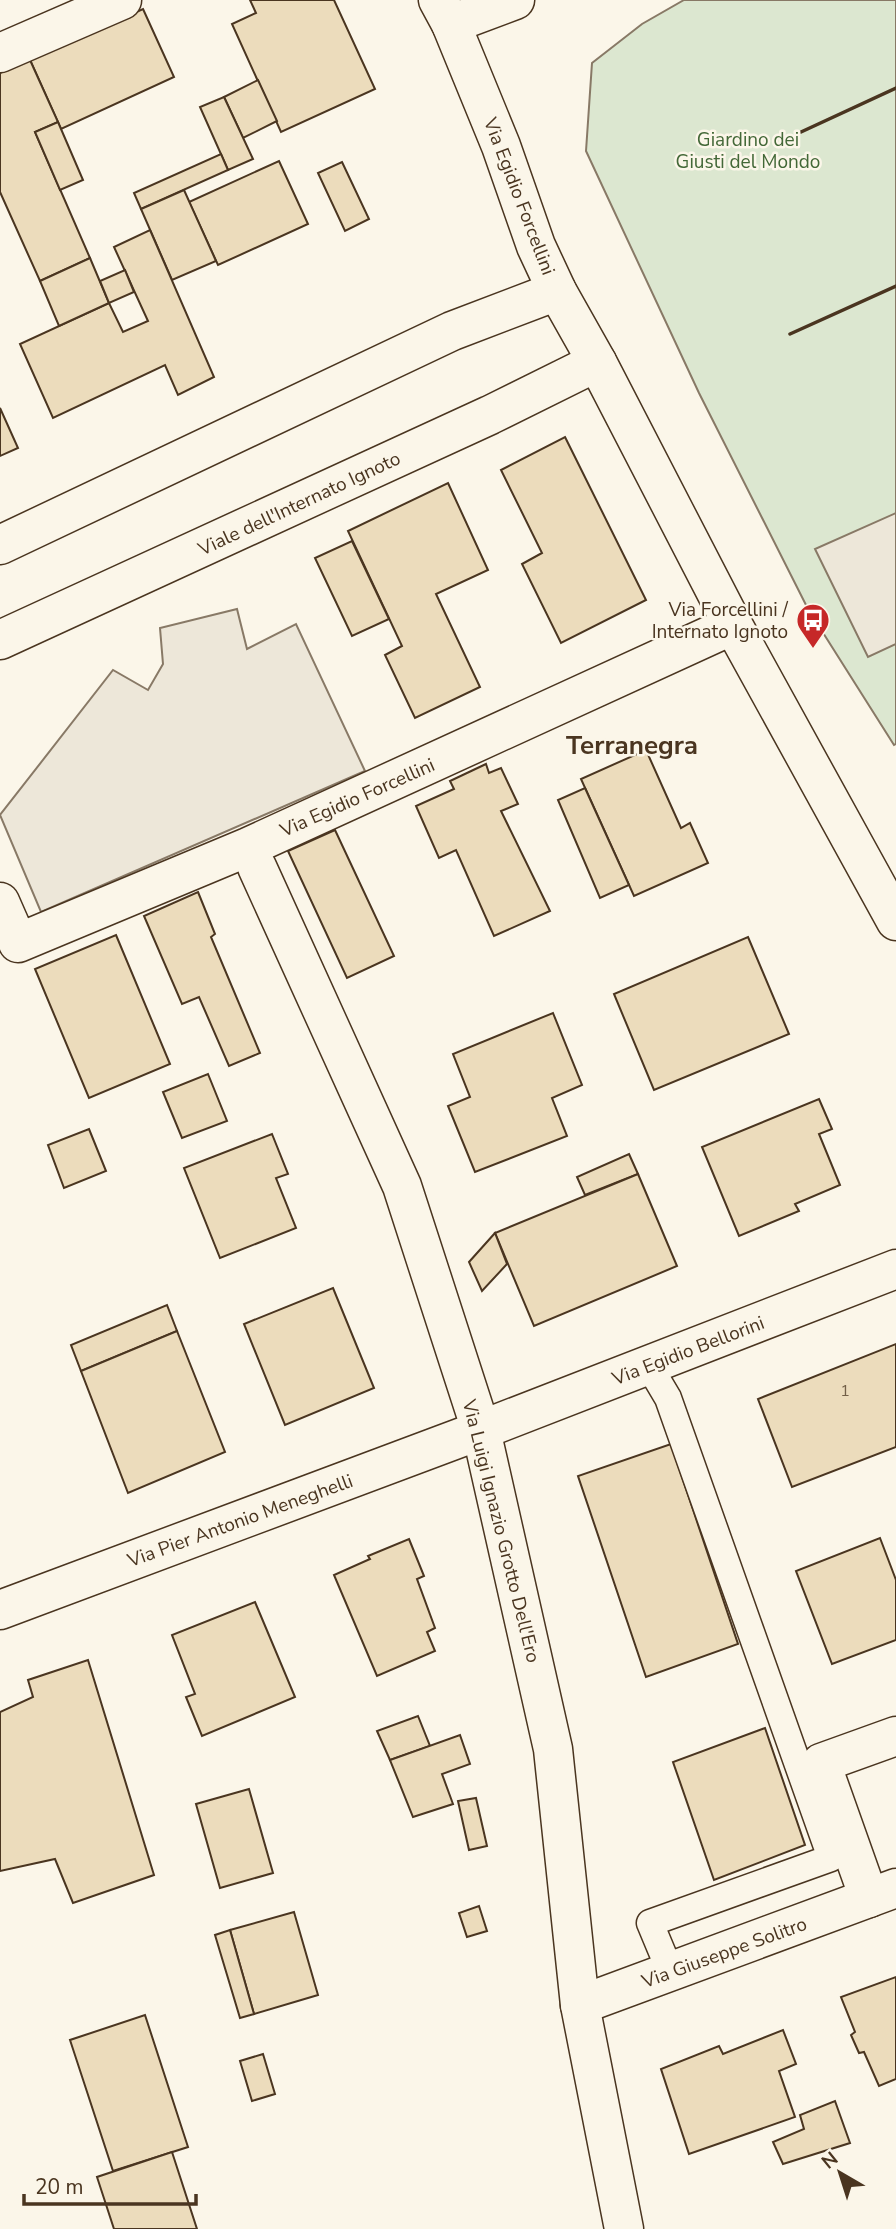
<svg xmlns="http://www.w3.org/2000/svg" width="896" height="2229" viewBox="0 0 896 2229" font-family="'Nunito Sans',sans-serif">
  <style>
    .green { fill: #dce7d0; stroke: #887966; stroke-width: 2 }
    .parking { fill: #ede7d9; stroke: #887966; stroke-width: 2 }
    .building { fill: #ecdcbc; stroke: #4a3520; stroke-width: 2 }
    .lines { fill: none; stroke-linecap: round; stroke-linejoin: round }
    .service-casing { stroke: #4a3520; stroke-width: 29 }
    .minor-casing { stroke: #4a3520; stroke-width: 41 }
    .tertiary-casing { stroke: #4a3520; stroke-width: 41 }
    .service { stroke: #fbf6e9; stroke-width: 26 }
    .minor { stroke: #fbf6e9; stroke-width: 38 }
    .tertiary { stroke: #fbf6e9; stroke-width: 38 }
    .wall { stroke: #4a3520; stroke-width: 3.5 }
    .labels { text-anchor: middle; stroke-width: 5; stroke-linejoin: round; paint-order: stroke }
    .number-label { font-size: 16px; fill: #725f47 }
    .park-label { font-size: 19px; fill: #436837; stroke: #fbf6e9 }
    .street-label { font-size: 19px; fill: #4a3520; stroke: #fbf6e9 }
    .poi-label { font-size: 19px; fill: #4a3520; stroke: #fbf6e9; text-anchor: end }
    .district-label { font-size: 26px; font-weight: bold; fill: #4a3520; stroke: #fbf6e9 }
  </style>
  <rect width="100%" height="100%" fill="#fbf6e9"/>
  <!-- green -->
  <polygon class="green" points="684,0 896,0 896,744 894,745 808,609 699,393 586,151 592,63 642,24"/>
  <!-- parking -->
  <g class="parking">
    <polygon points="896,513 896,644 868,657 815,549"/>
    <polygon points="237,609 247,649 296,624 365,771 41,912 0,815 113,670 148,690 163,664 160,628"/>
  </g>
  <!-- building -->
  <g class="building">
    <polygon points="250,0 334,0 375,89 281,132 232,24 256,13"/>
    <polygon points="143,9 174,77 61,129 30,60"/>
    <polygon points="30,60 58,122 35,132 90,258 40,281 0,192 0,73"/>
    <polygon points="258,80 277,121 243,138 224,97"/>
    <polygon points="224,97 253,159 228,170 200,107"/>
    <polygon points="58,122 83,180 60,190 35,132"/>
    <polygon points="221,154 228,170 141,209 134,193"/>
    <polygon points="279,161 308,224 218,265 189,202"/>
    <polygon points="342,162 369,219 345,231 318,173"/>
    <polygon points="184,190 216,261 172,280 141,209"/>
    <polygon points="150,230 214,377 178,395 165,365 53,418 20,344 109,303 123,332 148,321 114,247"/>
    <polygon points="90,258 109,303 59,326 40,281"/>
    <polygon points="125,270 134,292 109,303 100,281"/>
    <polygon points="0,408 18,448 0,456"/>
    <polygon points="565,437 646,600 561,643 522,564 542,553 501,470"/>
    <polygon points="448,483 488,570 436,594 480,687 415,718 385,655 402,646 348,531"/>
    <polygon points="352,541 389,619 352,636 315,558"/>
    <polygon points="646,750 681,828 690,823 708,863 634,896 581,779"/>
    <polygon points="486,764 489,773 501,768 518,804 501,811 550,911 494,936 456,850 439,858 416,806 454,789 450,781"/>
    <polygon points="585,788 629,885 600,898 558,800"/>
    <polygon points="335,830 394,956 347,978 288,851"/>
    <polygon points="198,892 215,934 211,937 260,1053 229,1066 199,997 182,1004 144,916"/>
    <polygon points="116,935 170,1064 89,1098 35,969"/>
    <polygon points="748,937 789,1034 654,1090 614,994"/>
    <polygon points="553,1013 582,1085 552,1098 567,1136 475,1172 448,1106 470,1097 453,1054"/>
    <polygon points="208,1074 227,1121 182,1138 163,1092"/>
    <polygon points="819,1099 832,1129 819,1134 840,1185 795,1204 799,1211 739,1236 702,1147"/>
    <polygon points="89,1129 106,1171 64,1188 48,1145"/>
    <polygon points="272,1134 288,1174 276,1178 296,1228 220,1258 184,1168"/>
    <polygon points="629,1154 638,1174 585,1195 577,1177"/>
    <polygon points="638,1174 677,1266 534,1326 495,1233"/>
    <polygon points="495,1233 507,1264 482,1291 469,1262"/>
    <polygon points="333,1288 374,1388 285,1425 244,1324"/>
    <polygon points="167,1305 177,1331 81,1371 71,1345"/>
    <polygon points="177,1331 225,1452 128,1493 81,1371"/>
    <polygon points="896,1344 896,1447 792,1487 758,1399"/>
    <polygon points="671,1444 738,1644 646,1677 578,1476"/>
    <polygon points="880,1538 896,1580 896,1640 832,1664 796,1571"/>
    <polygon points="409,1539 424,1576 417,1579 435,1628 427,1632 435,1651 377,1676 334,1575 370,1559 368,1556"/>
    <polygon points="255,1602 295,1697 202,1736 186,1697 195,1694 172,1635"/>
    <polygon points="88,1660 154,1875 73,1903 55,1859 0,1871 0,1712 33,1697 28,1680"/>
    <polygon points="418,1716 430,1746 390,1760 377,1731"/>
    <polygon points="765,1728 805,1845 714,1880 673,1762"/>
    <polygon points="460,1735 470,1764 442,1774 453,1804 413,1817 390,1760"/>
    <polygon points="249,1789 273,1873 220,1888 196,1804"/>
    <polygon points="476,1798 487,1846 469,1850 458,1801"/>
    <polygon points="479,1906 487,1931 467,1937 459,1913"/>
    <polygon points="294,1912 318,1995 254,2014 230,1930"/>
    <polygon points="230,1930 254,2014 240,2018 215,1935"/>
    <polygon points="896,1977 896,2079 879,2086 864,2052 859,2053 851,2035 855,2032 841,1997"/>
    <polygon points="145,2015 188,2147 113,2171 70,2040"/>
    <polygon points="783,2030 796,2064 779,2071 795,2117 689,2154 661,2069 719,2046 723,2054"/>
    <polygon points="263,2054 275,2094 252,2101 240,2061"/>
    <polygon points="835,2101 850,2143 783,2164 773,2142 804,2129 800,2115"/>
    <polygon points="172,2152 197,2229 114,2229 97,2177"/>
  </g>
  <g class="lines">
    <defs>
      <polyline id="service" points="649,1366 668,1398 831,1858 650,1923 670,1971"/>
      <g id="minor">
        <polyline points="451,24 515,0"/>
        <polyline points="0,53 122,0"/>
        <polyline points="0,545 452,331 557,291"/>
        <polyline points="0,640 490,415 597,362"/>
        <polyline points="257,867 402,1186 481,1430 553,1749 580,2005 624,2229"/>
        <polyline points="0,902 18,943 248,847 733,625"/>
        <polyline points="0,1610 481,1430 896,1269"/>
        <polyline points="869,1898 821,1763 896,1736"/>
        <polyline points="580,2005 896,1888"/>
      </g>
      <polyline id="tertiary" points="438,0 451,24 501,146 536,246 557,291 597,362 733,625 896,921"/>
    </defs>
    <!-- service casing -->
    <use href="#service" class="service-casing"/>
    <!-- minor casing -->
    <use href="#minor" class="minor-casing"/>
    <!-- tertiary casing -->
    <use href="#tertiary" class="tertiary-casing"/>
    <!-- service -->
    <use href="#service" class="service"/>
    <!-- minor -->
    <use href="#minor" class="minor"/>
    <!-- tertiary -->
    <use href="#tertiary" class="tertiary"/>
    <!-- wall -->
    <g class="wall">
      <polyline points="801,132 896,88"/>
      <polyline points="790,334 896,286"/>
    </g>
  </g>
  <!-- icons -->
  <defs>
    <symbol id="bus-pin" viewBox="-11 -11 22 30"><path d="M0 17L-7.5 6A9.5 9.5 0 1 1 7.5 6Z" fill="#c62828" stroke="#fbf6e9"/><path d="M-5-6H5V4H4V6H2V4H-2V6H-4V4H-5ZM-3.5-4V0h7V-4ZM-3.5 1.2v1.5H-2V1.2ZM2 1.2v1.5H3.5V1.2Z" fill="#fff"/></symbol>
  </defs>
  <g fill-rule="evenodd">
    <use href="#bus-pin" x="794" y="601" width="38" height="52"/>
  </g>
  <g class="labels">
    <!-- number labels -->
    <g class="number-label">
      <text x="845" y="1396">1</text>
    </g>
    <!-- park labels -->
    <g class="park-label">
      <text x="748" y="146">Giardino dei<tspan x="748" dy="22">Giusti del Mondo</tspan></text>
    </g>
    <!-- street labels -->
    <g class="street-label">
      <text transform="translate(520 196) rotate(69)" y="7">Via Egidio Forcellini</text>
      <text transform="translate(299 503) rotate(-25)" y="7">Viale dell'Internato Ignoto</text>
      <text transform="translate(357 797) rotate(-24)" y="7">Via Egidio Forcellini</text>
      <text transform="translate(688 1350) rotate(-21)" y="7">Via Egidio Bellorini</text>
      <text transform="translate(240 1520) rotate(-20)" y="7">Via Pier Antonio Meneghelli</text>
      <text transform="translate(502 1531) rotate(76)" y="7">Via Luigi Ignazio Grotto Dell'Ero</text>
      <text transform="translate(724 1952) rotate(-20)" y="7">Via Giuseppe Solitro</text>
    </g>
    <!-- poi labels -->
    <g class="poi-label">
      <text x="788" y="616">Via Forcellini /<tspan x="788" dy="22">Internato Ignoto</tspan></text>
    </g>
    <!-- district labels -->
    <g class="district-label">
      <text x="632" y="754">Terranegra</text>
    </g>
  </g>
  <!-- north arrow -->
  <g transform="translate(840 2173) rotate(321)" stroke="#fbf6e9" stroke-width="5" paint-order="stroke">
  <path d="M0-5L12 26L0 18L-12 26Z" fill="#4a3520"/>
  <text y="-10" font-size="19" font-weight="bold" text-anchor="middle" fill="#4a3520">N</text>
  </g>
  <!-- scale -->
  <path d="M24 2194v10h172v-10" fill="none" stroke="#4a3520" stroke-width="3.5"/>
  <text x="35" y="2194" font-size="21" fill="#4a3520" stroke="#fbf6e9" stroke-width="5" paint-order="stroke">20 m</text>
</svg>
